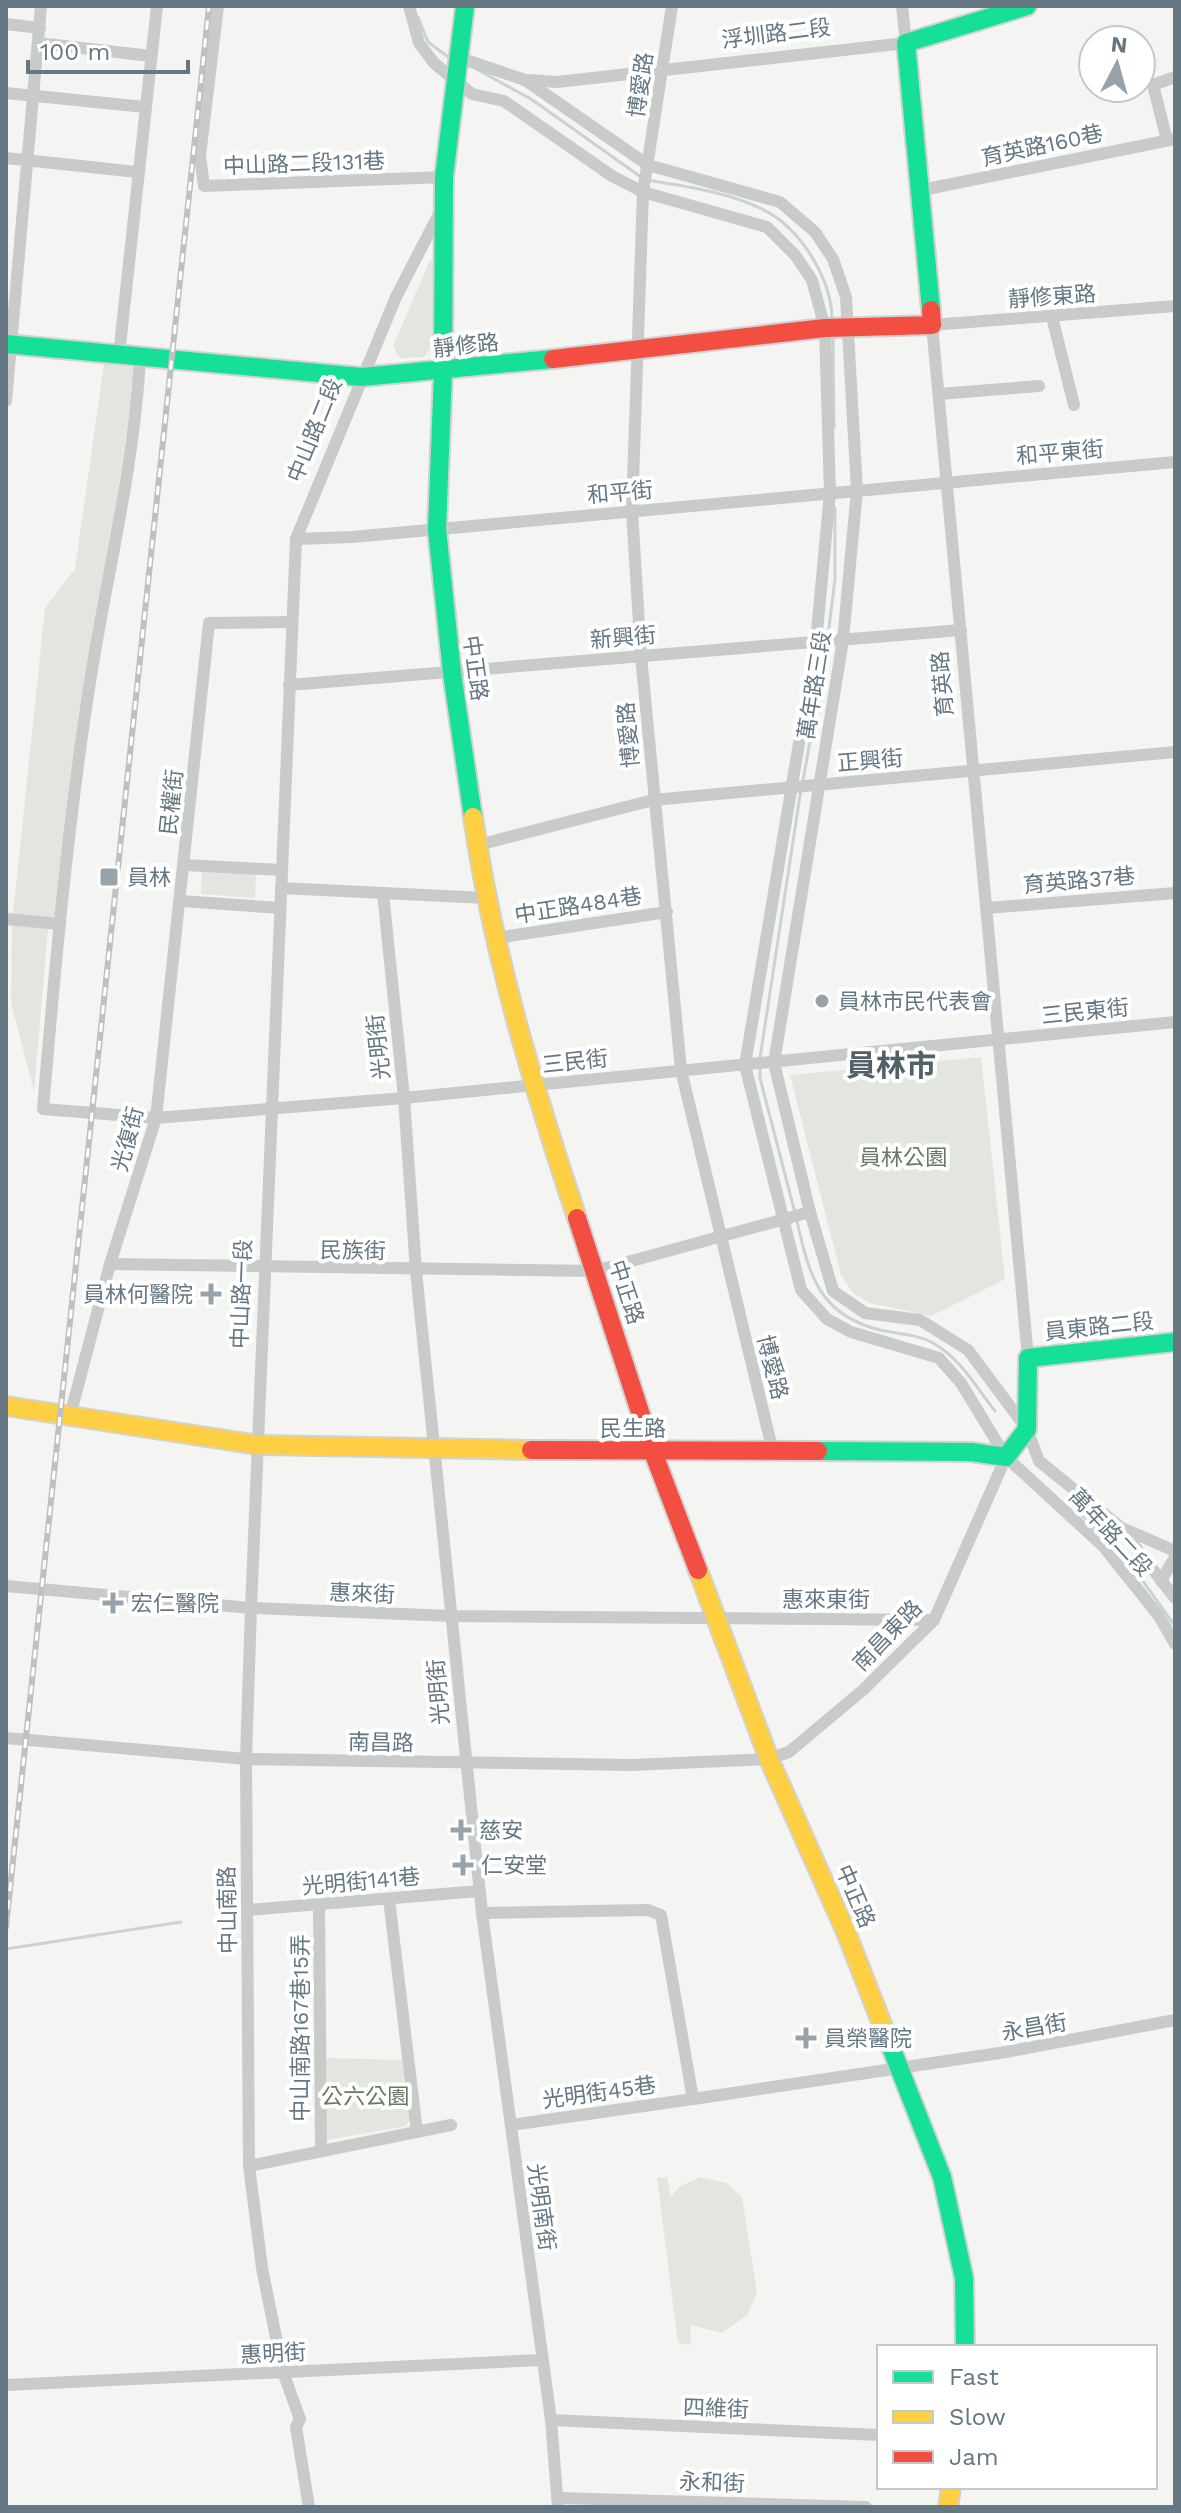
<svg xmlns="http://www.w3.org/2000/svg" width="1181" height="2513" viewBox="0 0 1181 2513" font-family="'Work Sans','Noto Sans TC',sans-serif">
  <style>
    .green { fill: #e3e6df }
    .lines { fill: none; stroke-linecap: round; stroke-linejoin: round }
    .stream { stroke: #c9d2d4; stroke-width: 3 }
    .fast-casing { stroke: #d1d2d3; stroke-width: 22 }
    .slow-casing { stroke: #d1d2d3; stroke-width: 22 }
    .jam-casing { stroke: #d1d2d3; stroke-width: 22 }
    .street { stroke: #c9caca; stroke-width: 12 }
    .fast { stroke: #16e098; stroke-width: 18 }
    .slow { stroke: #ffcf43; stroke-width: 18 }
    .jam { stroke: #f24e42; stroke-width: 18 }
    .rail-casing { stroke: #bec0c1; stroke-width: 6 }
    .rail { stroke: #fff; stroke-width: 3; stroke-dasharray: 9; stroke-linecap: butt }
    .poi-dot { fill: #96a3aa; stroke: #fff; stroke-width: 3 }
    .labels { text-anchor: middle; stroke-width: 8; stroke-linejoin: round; paint-order: stroke }
    .street-label { font-size: 22px; fill: #647783; stroke: #fff }
    .poi-label { font-size: 22px; fill: #647783; stroke: #fff; text-anchor: start }
    .park-label { font-size: 22px; fill: #697a63; stroke: #fff }
    .district-label { font-size: 30px; font-weight: bold; fill: #526068; stroke: #fff }
  </style>
  <rect width="100%" height="100%" fill="#f4f4f2"/>
  <!-- green -->
  <g class="green">
    <polygon points="430,260 436,263 431,348 424,357 400,358 393,346"/>
    <polygon points="104,364 136,368 56,915 48,920 13,915 45,608 75,569"/>
    <polygon points="202,870 256,874 255,898 201,894"/>
    <polygon points="12,925 48,929 34,1092 11,1003"/>
    <polygon points="981,1057 1005,1279 931,1316 870,1303 853,1293 841,1275 790,1075"/>
    <polygon points="325,2058 402,2060 410,2120 406,2126 327,2140"/>
    <polygon points="667,2177 671,2197 679,2187 700,2177 726,2183 742,2197 757,2293 748,2314 722,2333 690,2325 691,2345 678,2343 657,2178"/>
  </g>
  <g class="lines">
    <!-- stream -->
    <g class="stream">
      <polyline points="418,17 428,42 451,59"/>
      <polyline points="476,69 531,99 641,177"/>
      <path d="M647 180C684 186 728 192 762 209 800 227 832 279 832 320"/>
      <polyline points="833,336 834,428"/>
      <polyline points="828,636 835,579 835,508"/>
      <polyline points="803,781 827,643"/>
      <polyline points="760,1058 801,789"/>
      <polyline points="760,1066 760,1078 795,1213"/>
      <path d="M797 1221C809 1275 819 1315 880 1330 898 1334 917 1334 933 1343 959 1357 977 1388 995 1411"/>
      <polyline points="1078,1511 1130,1563 1175,1626"/>
      <polyline points="6,1949 181,1922"/>
    </g>
    <defs>
      <g id="fast">
        <polyline points="465,6 444,177 443,372 437,529 452,673 473,817"/>
        <polyline points="931,310 906,43 1027,6"/>
        <polyline points="6,344 362,377 553,359"/>
        <polyline points="818,1451 971,1452 1006,1457 1027,1429 1028,1358 1175,1342"/>
        <polyline points="889,2042 942,2177 964,2278 965,2347"/>
      </g>
      <g id="slow">
        <path d="M473 817C493 954 533 1086 577 1218"/>
        <polyline points="6,1406 259,1445 531,1450"/>
        <polyline points="698,1570 769,1759 846,1932 889,2042"/>
        <polyline points="948,2507 951,2487"/>
      </g>
      <g id="jam">
        <polyline points="553,359 825,328 932,325 931,310"/>
        <polyline points="577,1218 653,1452 698,1570"/>
        <polyline points="531,1450 818,1451"/>
      </g>
    </defs>
    <!-- fast casing -->
    <use href="#fast" class="fast-casing"/>
    <!-- slow casing -->
    <use href="#slow" class="slow-casing"/>
    <!-- jam casing -->
    <use href="#jam" class="jam-casing"/>
    <!-- street -->
    <g class="street">
      <polyline points="218,6 200,156 204,186 444,177"/>
      <polyline points="409,6 419,43 434,63 472,94 504,101 612,176 643,192 767,227 795,255 812,280 825,328 830,493 816,642 745,1065 801,1290 827,1319 851,1332 939,1358 961,1383 1006,1457 1103,1546 1159,1616 1175,1644"/>
      <polyline points="672,6 643,192 632,511 641,656 681,1070 773,1452"/>
      <polyline points="6,24 40,28"/>
      <polyline points="38,43 151,56"/>
      <polyline points="460,58 525,80 648,165 780,202 815,232 833,259 846,297 857,490 843,640 774,1063 810,1212 833,1291 865,1313 920,1320 968,1350 1027,1429 1039,1461 1119,1526 1175,1598"/>
      <polyline points="528,80 557,82 906,43 902,6"/>
      <polyline points="6,93 145,107"/>
      <polyline points="1167,140 1153,85 1175,77"/>
      <polyline points="6,158 137,172"/>
      <polyline points="917,191 1175,139"/>
      <polyline points="1052,317 1074,405"/>
      <polyline points="119,355 157,6"/>
      <path d="M140 359C134 468 107 574 90 682 68 823 55 966 43 1109L156 1118 404 1098 1175 1022"/>
      <polyline points="939,394 1039,386"/>
      <polyline points="6,401 41,6"/>
      <polyline points="296,539 352,537 1175,462"/>
      <polyline points="289,685 961,630"/>
      <polyline points="478,845 653,800 1175,752"/>
      <polyline points="185,865 281,870"/>
      <polyline points="281,888 485,898"/>
      <polyline points="383,893 404,1098 416,1271 482,1913 648,1910 661,1915 693,2099 1006,2052 1175,2020"/>
      <polyline points="181,901 280,908"/>
      <polyline points="987,908 1175,893"/>
      <polyline points="6,919 60,924"/>
      <polyline points="496,938 667,912"/>
      <polyline points="110,1264 595,1271 810,1212"/>
      <polyline points="1028,1358 932,325 1175,306"/>
      <polyline points="70,1416 110,1264 156,1118 209,623 292,622"/>
      <polyline points="1122,1528 1175,1551"/>
      <polyline points="1161,1581 1175,1557"/>
      <polyline points="6,1586 251,1608 451,1616 934,1620"/>
      <polyline points="6,1738 246,1759 632,1765 769,1759 789,1752 863,1690 934,1620 1006,1457"/>
      <polyline points="389,1899 417,2132"/>
      <polyline points="319,1905 321,2150"/>
      <polyline points="247,1910 479,1891"/>
      <polyline points="482,1913 551,2420 558,2507"/>
      <polyline points="511,2125 693,2099"/>
      <polyline points="249,2166 451,2125"/>
      <polyline points="6,2385 542,2360"/>
      <polyline points="551,2420 879,2435"/>
      <polyline points="558,2498 866,2507"/>
      <polyline points="309,2507 296,2427 300,2419 283,2372 262,2268 249,2166 246,1759 251,1608 296,539 396,297 441,210"/>
    </g>
    <!-- fast -->
    <use href="#fast" class="fast"/>
    <!-- slow -->
    <use href="#slow" class="slow"/>
    <!-- jam -->
    <use href="#jam" class="jam"/>
    <defs>
      <polyline id="rail" points="6,1927 209,6"/>
    </defs>
    <!-- rail casing -->
    <use href="#rail" class="rail-casing"/>
    <!-- rail -->
    <use href="#rail" class="rail"/>
  </g>
  <!-- markers -->
  <g class="poi-dot">
    <rect x="99" y="867" width="20" height="20" rx="4"/>
    <circle cx="822" cy="1001" r="8"/>
    <path d="M207 1282h8v8h8v8h-8v8h-8v-8h-8v-8h8z"/>
    <path d="M109 1591h8v8h8v8h-8v8h-8v-8h-8v-8h8z"/>
    <path d="M457 1818h8v8h8v8h-8v8h-8v-8h-8v-8h8z"/>
    <path d="M459 1853h8v8h8v8h-8v8h-8v-8h-8v-8h8z"/>
    <path d="M802 2026h8v8h8v8h-8v8h-8v-8h-8v-8h8z"/>
  </g>
  <g class="labels">
    <!-- street labels -->
    <g class="street-label">
      <text transform="translate(776 33) rotate(-7)" y="8">浮圳路二段</text>
      <text transform="translate(640 85) rotate(-82)" y="8">博愛路</text>
      <text transform="translate(1042 145) rotate(-12)" y="8">育英路160巷</text>
      <text transform="translate(304 163) rotate(-2)" y="8">中山路二段131巷</text>
      <text transform="translate(1052 296) rotate(-4)" y="8">靜修東路</text>
      <text transform="translate(466 345) rotate(-6)" y="8">靜修路</text>
      <text transform="translate(314 430) rotate(-68)" y="8">中山路二段</text>
      <text transform="translate(1060 452) rotate(-5)" y="8">和平東街</text>
      <text transform="translate(620 492) rotate(-5)" y="8">和平街</text>
      <text transform="translate(623 637) rotate(-5)" y="8">新興街</text>
      <text transform="translate(476 668) rotate(82)" y="8">中正路</text>
      <text transform="translate(942 684) rotate(-95)" y="8">育英路</text>
      <text transform="translate(814 685) rotate(-81)" y="8">萬年路三段</text>
      <text transform="translate(628 735) rotate(-95)" y="8">博愛路</text>
      <text transform="translate(870 760) rotate(-5)" y="8">正興街</text>
      <text transform="translate(171 802) rotate(-84)" y="8">民權街</text>
      <text transform="translate(1079 880) rotate(-5)" y="8">育英路37巷</text>
      <text transform="translate(578 905) rotate(-9)" y="8">中正路484巷</text>
      <text transform="translate(1085 1011) rotate(-6)" y="8">三民東街</text>
      <text transform="translate(378 1047) rotate(-96)" y="8">光明街</text>
      <text transform="translate(575 1061) rotate(-6)" y="8">三民街</text>
      <text transform="translate(127 1139) rotate(-75)" y="8">光復街</text>
      <text transform="translate(353 1250) rotate(1)" y="8">民族街</text>
      <text transform="translate(627 1292) rotate(72)" y="8">中正路</text>
      <text transform="translate(241 1294) rotate(-88)" y="8">中山路一段</text>
      <text transform="translate(1099 1326) rotate(-6)" y="8">員東路二段</text>
      <text transform="translate(773 1367) rotate(76)" y="8">博愛路</text>
      <text x="633" y="1436">民生路</text>
      <text transform="translate(1111 1532) rotate(47)" y="8">萬年路二段</text>
      <text transform="translate(362 1593) rotate(2)" y="8">惠來街</text>
      <text x="826" y="1607">惠來東街</text>
      <text transform="translate(887 1635) rotate(-46)" y="8">南昌東路</text>
      <text transform="translate(438 1692) rotate(-95)" y="8">光明街</text>
      <text transform="translate(381 1742) rotate(1)" y="8">南昌路</text>
      <text transform="translate(361 1881) rotate(-5)" y="8">光明街141巷</text>
      <text transform="translate(856 1896) rotate(67)" y="8">中正路</text>
      <text transform="translate(227 1910) rotate(-91)" y="8">中山南路</text>
      <text transform="translate(1034 2027) rotate(-10)" y="8">永昌街</text>
      <text transform="translate(300 2028) rotate(-90)" y="8">中山南路167巷15弄</text>
      <text transform="translate(599 2092) rotate(-8)" y="8">光明街45巷</text>
      <text transform="translate(542 2207) rotate(82)" y="8">光明南街</text>
      <text transform="translate(273 2353) rotate(-3)" y="8">惠明街</text>
      <text transform="translate(716 2408) rotate(2)" y="8">四維街</text>
      <text transform="translate(712 2482) rotate(2)" y="8">永和街</text>
    </g>
    <!-- poi labels -->
    <g class="poi-label">
      <text x="127" y="885">員林</text>
      <text x="838" y="1009">員林市民代表會</text>
      <text x="193" y="1302" text-anchor="end">員林何醫院</text>
      <text x="131" y="1611">宏仁醫院</text>
      <text x="479" y="1838">慈安</text>
      <text x="481" y="1873">仁安堂</text>
      <text x="824" y="2046">員榮醫院</text>
    </g>
    <!-- park labels -->
    <g class="park-label">
      <text x="903" y="1165">員林公園</text>
      <text x="365" y="2104">公六公園</text>
    </g>
    <!-- district labels -->
    <g class="district-label">
      <text x="891" y="1076">員林市</text>
    </g>
  </g>
  <!-- border -->
  <rect width="1181" height="2513" fill="none" stroke="#647783" stroke-width="16"/>
  <!-- legend -->
  <rect x="877" y="2345" width="280" height="144" fill="#ffffff" stroke="#c1c9cd" stroke-width="2"/>
  <rect x="893" y="2371" width="40" height="12" fill="#16e098" stroke="#c1c9cd" stroke-width="2"/>
  <text x="949" y="2385" font-size="24" fill="#647783">Fast</text>
  <rect x="893" y="2411" width="40" height="12" fill="#ffcf43" stroke="#c1c9cd" stroke-width="2"/>
  <text x="949" y="2425" font-size="24" fill="#647783">Slow</text>
  <rect x="893" y="2451" width="40" height="12" fill="#f24e42" stroke="#c1c9cd" stroke-width="2"/>
  <text x="949" y="2465" font-size="24" fill="#647783">Jam</text>
  <!-- north arrow -->
  <g transform="translate(1117 64) rotate(6)"><circle r="38" fill="#ffffff" stroke="#c1c9cd" stroke-width="2"/>
  <path d="M0-6L14 30L0 20L-14 30Z" fill="#96a3aa"/>
  <text y="-12" font-size="22" font-weight="bold" text-anchor="middle" fill="#647783">N</text>
  </g>
  <!-- scale -->
  <path d="M28 60v12h160v-12" fill="none" stroke="#647783" stroke-width="4"/>
  <text x="40" y="60" font-size="24" fill="#647783" stroke="#ffffff" stroke-width="6" paint-order="stroke">100 m</text>
</svg>
